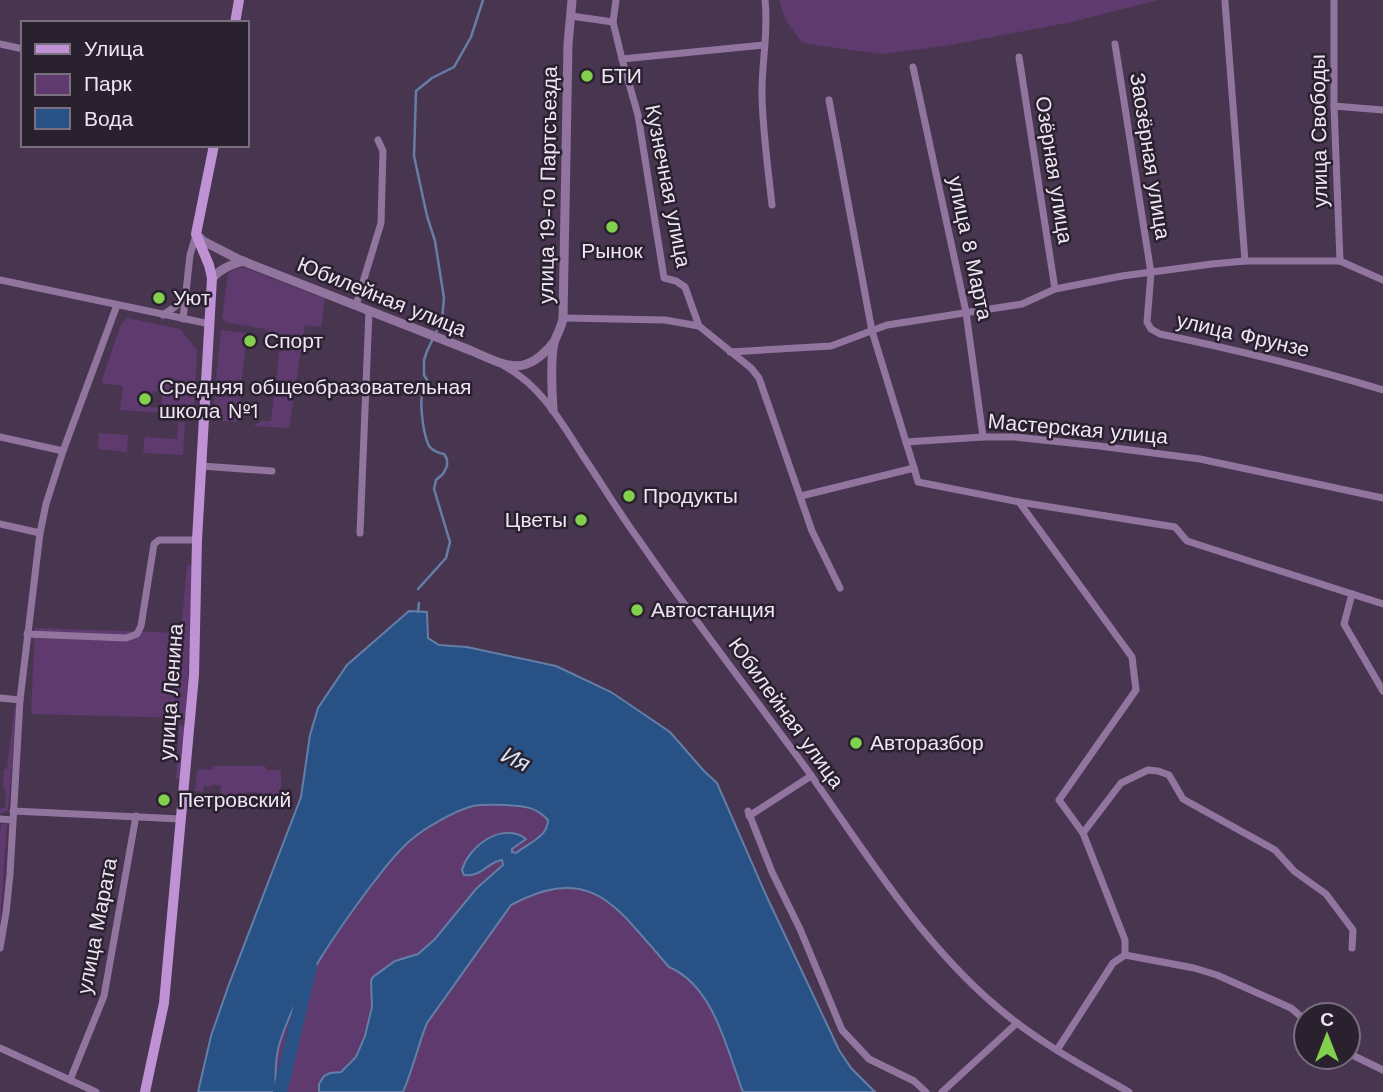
<svg xmlns="http://www.w3.org/2000/svg" width="1383" height="1092" viewBox="0 0 1383 1092" font-family="'Work Sans',sans-serif">
  <style>
    .green { fill: #5e3a6e; fill-rule: evenodd }
    .water { fill: #285285; stroke: #647ea7; stroke-width: 2 }
    .lines { fill: none; stroke-linecap: round; stroke-linejoin: round }
    .stream { stroke: #647ea7; stroke-width: 2.5 }
    .river { stroke: #285285; stroke-width: 14 }
    .minor { stroke: #91759f; stroke-width: 7 }
    .tertiary { stroke: #91759f; stroke-width: 9 }
    .secondary { stroke: #bf92d5; stroke-width: 10 }
    .poi-dot { fill: #83d04e; stroke: #2a212e; stroke-width: 2.5 }
    .labels { text-anchor: middle; stroke-width: 5; stroke-linejoin: round; paint-order: stroke }
    .poi-label { font-size: 21px; fill: #efe4f5; stroke: #2a212e; text-anchor: start }
    .street-label { font-size: 21px; fill: #efe4f5; stroke: #2a212e }
    .water-label { font-size: 23px; font-style: italic; fill: #d7e4f4; stroke: #2a212e }
  </style>
  <rect width="100%" height="100%" fill="#483651"/>
  <!-- green -->
  <g class="green">
    <polygon points="779,0 1158,0 1072,22 945,46 880,54 802,43 786,21"/>
    <polygon points="238,268 245,268 325,299 321,327 305,325 289,428 253,426 262,421 271,421 280,347 279,339 276,335 264,329 225,322 225,319 222,318 228,273"/>
    <path d="M127 318 180 329 197 350 194 415 120 410 123 386 101 383 121 324ZM152 391 163 392 161 408 150 407Z"/>
    <polygon points="221,330 247,333 237,422 212,420"/>
    <polygon points="178,422 185,422 183,455 143,453 145,437 177,439"/>
    <polygon points="99,433 128,435 127,452 98,449"/>
    <polygon points="187,565 193,565 186,714 184,718 31,714 35,628 181,633"/>
    <polygon points="15,705 17,705 8,810 5,812 0,814 0,809 5,807 6,789 3,788 4,769 7,769"/>
    <polygon points="179,725 185,726 180,779 176,779"/>
    <polygon points="213,766 265,766 266,770 281,770 281,787 275,809 264,807 264,805 262,804 262,793 246,792 245,803 220,802 221,785 212,785 212,787 204,786 203,792 195,791 197,772 201,769 213,770"/>
    <path d="M488 804C511 805 531 802 548 820 548 837 528 843 516 853L512 852V849L525 839 464 863 462 869 464 875 485 870 494 861 502 860 503 865 476 889 435 939 418 954 395 961 373 977 371 981 372 1007 365 1036 356 1057 347 1068 341 1072 330 1073 318 1091 319 1092H276C275 1076 275 1055 281 1039 285 1027 290 1016 296 1005 317 962 344 922 373 884 385 868 396 851 411 839 432 822 461 807 488 804Z"/>
    <polygon points="1,824 7,824 0,925 0,832"/>
    <path d="M564 887 586 889 603 897 624 917 669 967C714 986 727 1050 743 1092H403C413 1069 418 1046 427 1023L511 905C528 896 544 890 564 887Z"/>
  </g>
  <!-- water -->
  <path class="water" d="M409 611 427 612 428 638 439 645 467 647 556 666 611 692 670 732 704 771 717 783 766 895 839 1050 851 1068 875 1092H743C727 1050 714 986 669 967 617 909 594 861 511 905L427 1023C418 1045 413 1069 403 1092H319V1084L324 1076 330 1073 341 1072 356 1057 365 1036 372 1007 371 981 373 977 395 961 418 954 435 939 476 889 503 865 502 860C487 862 483 877 464 875L462 870C469 846 502 821 526 839L512 849V852L516 853C528 843 548 837 548 820 535 806 523 806 505 805 494 805 483 804 473 806 456 810 425 828 412 839 397 851 385 868 373 883 339 928 299 985 281 1039 275 1055 275 1076 276 1092H198L211 1036 228 987 301 797 310 735 318 708 347 665Z"/>
  <g class="lines">
    <!-- stream -->
    <g class="stream">
      <path d="M418 589 446 558 450 542 434 489 436 480 443 474 447 466V459L444 454C438 453 433 451 429 446 423 434 419 402 423 389H427L429 387V383L424 375V360L427 351 442 320 444 298 435 241 427 216 414 156 416 91 432 78 454 67 471 37 483 0"/>
      <polyline points="418,612 419,603"/>
    </g>
    <!-- river -->
    <polyline class="river" points="280,1092 310,967"/>
    <!-- minor -->
    <g class="minor">
      <polyline points="616,0 613,22 622,59 638,115 664,278 676,281 685,287 699,326"/>
      <path d="M765 0C769 32 761 65 762 97 763 133 768 169 772 205"/>
      <polyline points="1334,0 1334,106 1340,261"/>
      <polyline points="1225,2 1245,261"/>
      <polyline points="571,16 613,22"/>
      <polyline points="0,44 23,49"/>
      <path d="M1115 44 1151 273 1147 322 1151 329 1160 334C1237 350 1308 367 1383 390"/>
      <polyline points="1019,57 1055,289"/>
      <polyline points="622,59 764,45"/>
      <polyline points="913,67 966,312 983,437"/>
      <polyline points="829,100 872,331 914,468"/>
      <polyline points="1334,106 1383,110"/>
      <polyline points="0,280 210,324"/>
      <polyline points="356,305 381,223 383,151 378,140"/>
      <polyline points="163,315 176,306 184,294"/>
      <polyline points="563,318 665,320 699,326 751,368 759,378 812,531 840,588"/>
      <polyline points="183,319 190,255 196,235"/>
      <polyline points="730,352 831,346 887,325 1022,304 1055,289 1122,276 1212,264 1245,261 1340,261 1383,280"/>
      <path d="M504 366C541 385 561 422 583 456 602 484 619 513 639 540 693 619 752 694 808 771 865 852 920 941 996 1006 1036 1041 1083 1066 1129 1092"/>
      <polyline points="0,437 63,451"/>
      <polyline points="906,442 983,437 1015,437 1099,446 1200,459 1383,498"/>
      <polyline points="201,466 272,471"/>
      <polyline points="801,496 914,468 918,482 1019,502 1132,657 1136,690 1059,800 1083,833 1125,940 1125,955 1113,963 1057,1050"/>
      <polyline points="1019,502 1175,527 1187,541 1383,604"/>
      <polyline points="0,524 40,533"/>
      <polyline points="360,533 369,311"/>
      <polyline points="1352,594 1344,624 1383,691"/>
      <polyline points="27,634 126,638 137,634 141,626 154,544 159,540 197,540"/>
      <polyline points="0,698 20,700"/>
      <polyline points="13,811 181,819"/>
      <polyline points="748,811 772,872 800,929 842,1030 869,1059 914,1081 926,1092"/>
      <polyline points="749,816 811,776"/>
      <polyline points="0,819 12,820"/>
      <polyline points="1083,833 1121,783 1148,770 1158,771 1169,775 1183,799 1275,850 1294,871 1326,894 1353,930 1352,948"/>
      <polyline points="0,948 6,913 10,874 20,700 40,533 46,504 63,451 117,305"/>
      <polyline points="1125,955 1194,968 1217,975 1291,1008 1306,1021"/>
      <polyline points="0,1048 96,1092"/>
      <polyline points="1348,1053 1383,1070"/>
      <polyline points="70,1080 104,996 136,816"/>
      <polyline points="942,1092 1017,1023"/>
    </g>
    <!-- tertiary -->
    <g class="tertiary">
      <path d="M197 235 203 241 240 260 472 351C506 366 525 378 553 343"/>
      <path d="M212 278C222 268 230 265 244 261"/>
      <path d="M553 410C552 393 550 354 555 340 558 332 562 326 563 318L568 44 572 0"/>
    </g>
    <!-- secondary -->
    <g class="secondary">
      <polyline points="235,23 239,0"/>
      <polyline points="145,1092 164,1003 194,675 197,540 212,278 209,265 196,234 214,145"/>
    </g>
  </g>
  <!-- markers -->
  <g class="poi-dot">
    <circle cx="587" cy="76" r="7"/>
    <circle cx="612" cy="227" r="7"/>
    <circle cx="159" cy="298" r="7"/>
    <circle cx="250" cy="341" r="7"/>
    <circle cx="145" cy="399" r="7"/>
    <circle cx="629" cy="496" r="7"/>
    <circle cx="581" cy="520" r="7"/>
    <circle cx="637" cy="610" r="7"/>
    <circle cx="856" cy="743" r="7"/>
    <circle cx="164" cy="800" r="7"/>
  </g>
  <g class="labels">
    <!-- poi labels -->
    <g class="poi-label">
      <text x="601" y="83">БТИ</text>
      <text x="612" y="258" text-anchor="middle">Рынок</text>
      <text x="173" y="305">Уют</text>
      <text x="264" y="348">Спорт</text>
      <text x="159" y="394">Средняя общеобразовательная<tspan x="159" dy="24">школа №1</tspan></text>
      <text x="643" y="503">Продукты</text>
      <text x="567" y="527" text-anchor="end">Цветы</text>
      <text x="651" y="617">Автостанция</text>
      <text x="870" y="750">Авторазбор</text>
      <text x="178" y="807">Петровский</text>
    </g>
    <!-- street labels -->
    <g class="street-label">
      <text transform="translate(1319 131) rotate(-91)" y="7">улица Свободы</text>
      <text transform="translate(1150 156) rotate(81)" y="7">Заозёрная улица</text>
      <text transform="translate(1054 170) rotate(81)" y="7">Озёрная улица</text>
      <text transform="translate(548 185) rotate(-89)" y="7">улица 19-го Партсъезда</text>
      <text transform="translate(668 186) rotate(79)" y="7">Кузнечная улица</text>
      <text transform="translate(970 248) rotate(78)" y="7">улица 8 Марта</text>
      <text transform="translate(382 297) rotate(22)" y="7">Юбилейная улица</text>
      <text transform="translate(1243 335) rotate(13)" y="7">улица Фрунзе</text>
      <text transform="translate(1078 429) rotate(5)" y="7">Мастерская улица</text>
      <text transform="translate(171 692) rotate(-86)" y="7">улица Ленина</text>
      <text transform="translate(786 713) rotate(54)" y="7">Юбилейная улица</text>
      <text transform="translate(97 926) rotate(-79)" y="7">улица Марата</text>
    </g>
    <!-- water labels -->
    <g class="water-label">
      <text transform="translate(516 759) rotate(26)" y="8">Ия</text>
    </g>
  </g>
  <!-- legend -->
  <rect x="21" y="21" width="228" height="126" fill="#2a212e" stroke="#796f7e" stroke-width="2"/>
  <rect x="35" y="44" width="35" height="10" fill="#bf92d5" stroke="#796f7e" stroke-width="2"/>
  <text x="84" y="56" font-size="21" fill="#efe4f5">Улица</text>
  <rect x="35" y="74" width="35" height="21" fill="#5e3a6e" stroke="#796f7e" stroke-width="2"/>
  <text x="84" y="91" font-size="21" fill="#efe4f5">Парк</text>
  <rect x="35" y="108" width="35" height="21" fill="#285285" stroke="#796f7e" stroke-width="2"/>
  <text x="84" y="126" font-size="21" fill="#efe4f5">Вода</text>
  <!-- north arrow -->
  <g transform="translate(1327 1036)"><circle r="33" fill="#2a212e" stroke="#796f7e" stroke-width="2"/>
  <path d="M0-5L12 26L0 18L-12 26Z" fill="#83d04e"/>
  <text y="-10" font-size="19" font-weight="bold" text-anchor="middle" fill="#efe4f5">С</text>
  </g>
</svg>
